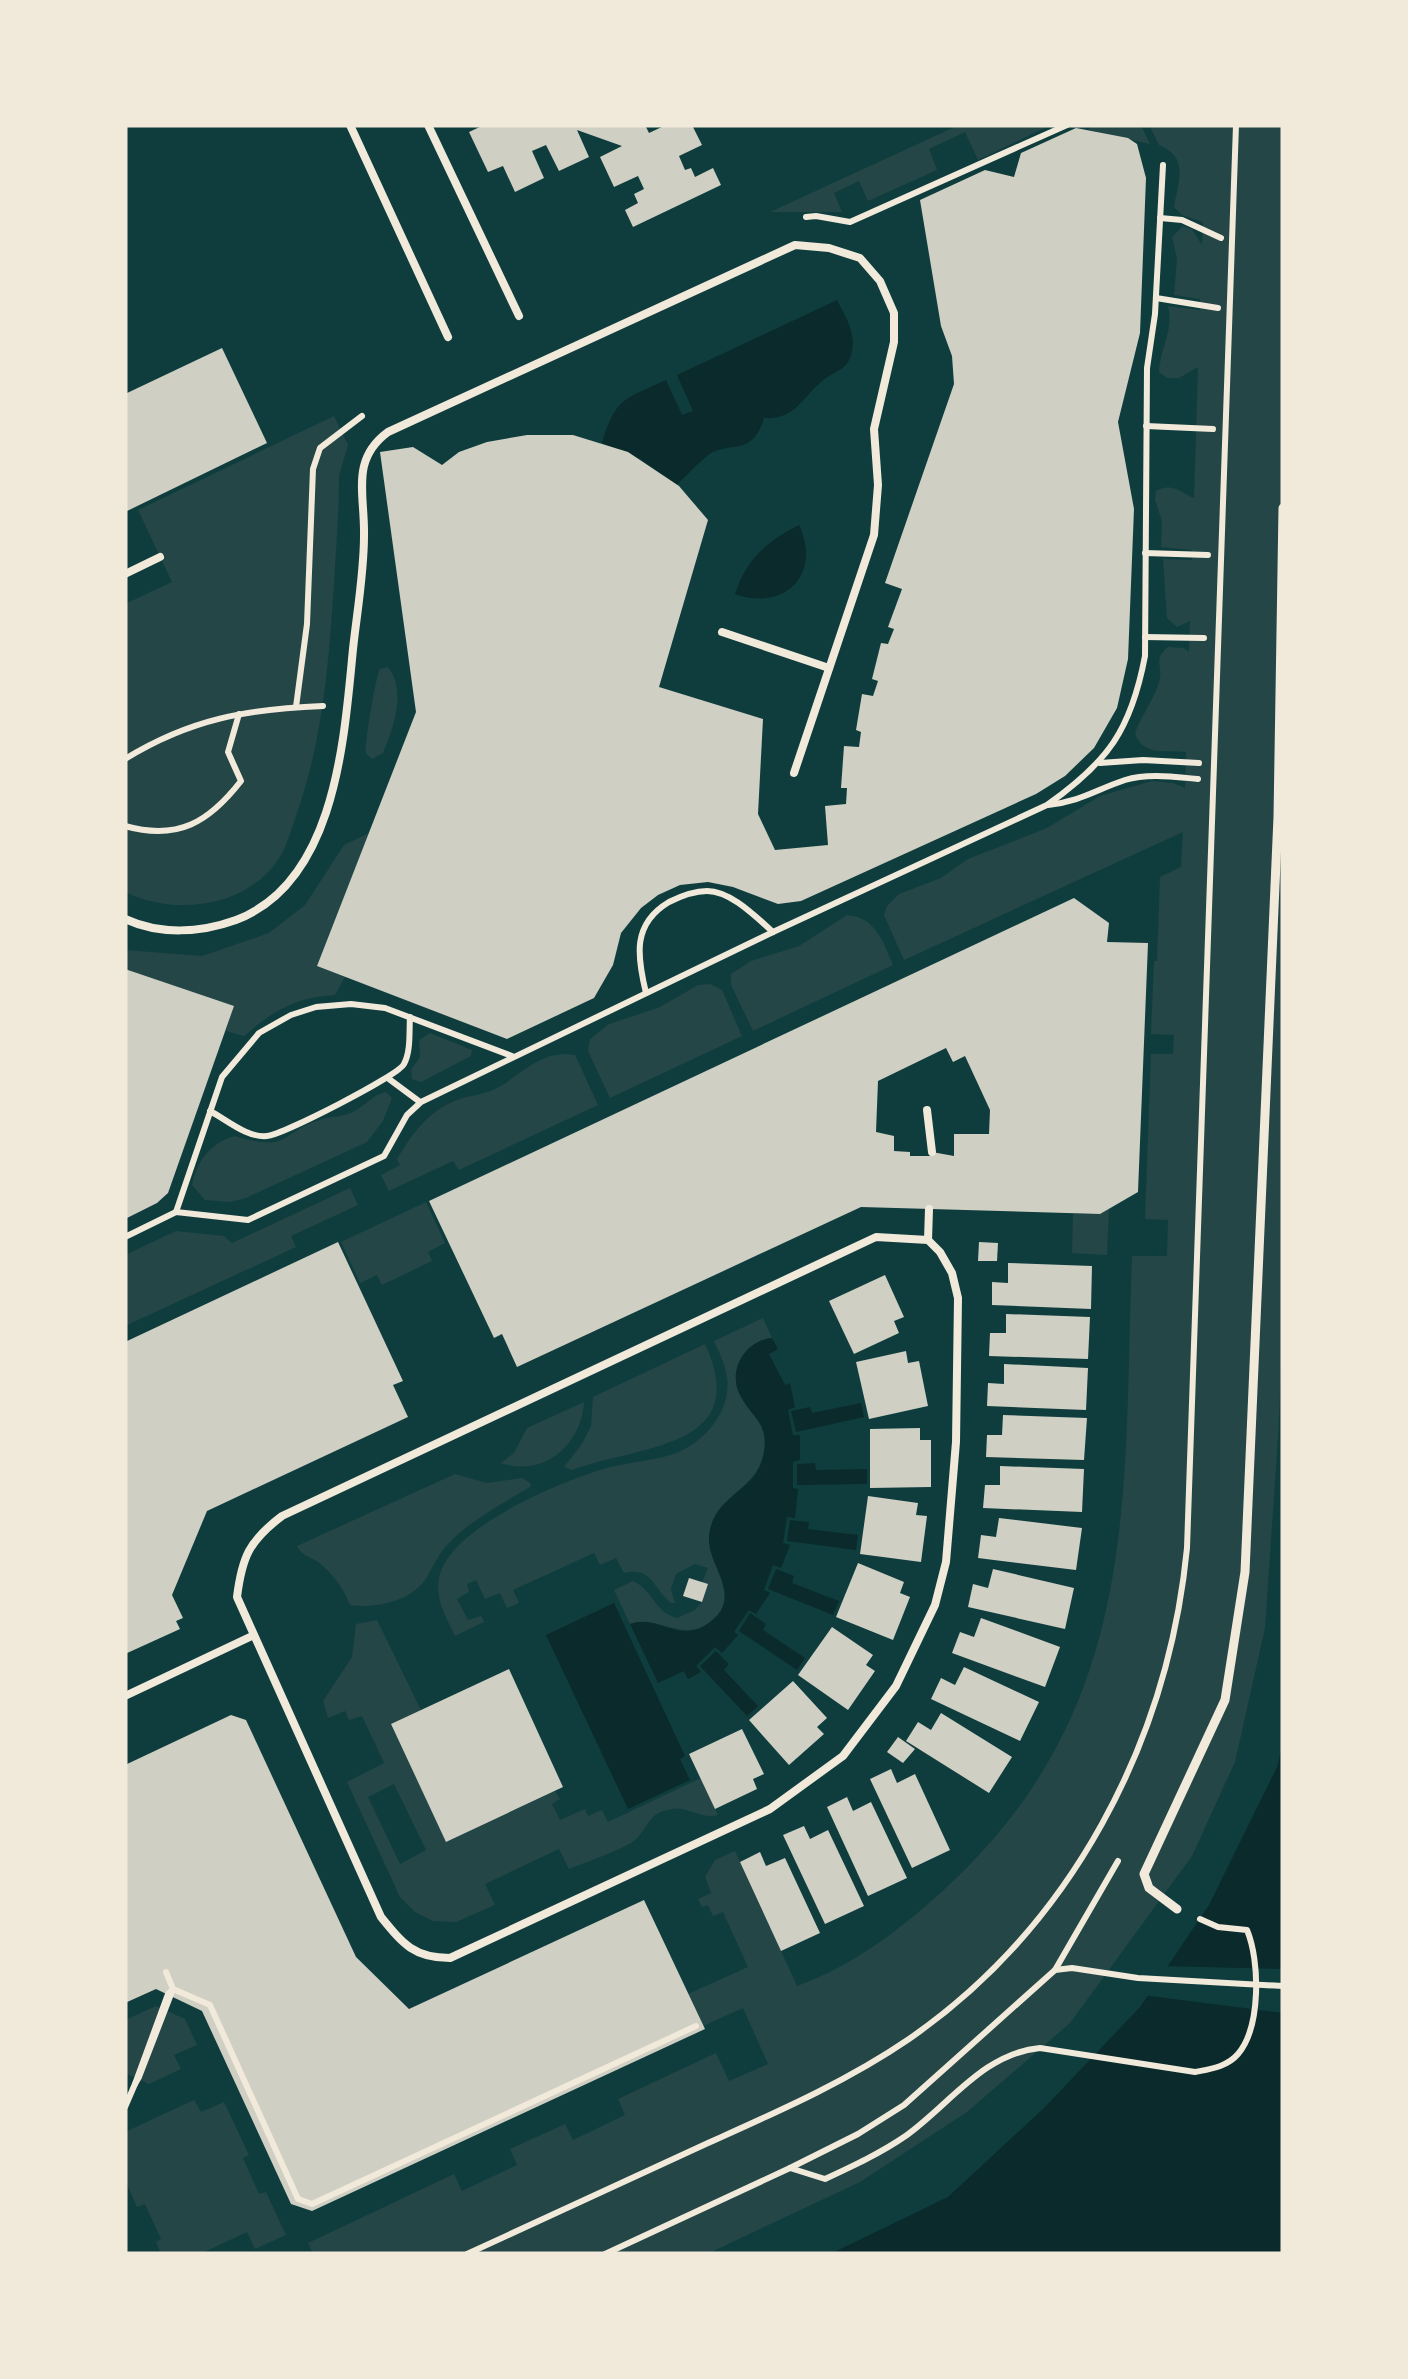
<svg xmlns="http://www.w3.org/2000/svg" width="1408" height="2379" viewBox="0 0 1408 2379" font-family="Barlow,sans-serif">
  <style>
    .green { fill: #244646; fill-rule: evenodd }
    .water { fill: #0a2a2b }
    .pier { fill: #0f3d3e }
    .building { fill: #cfcfc3; fill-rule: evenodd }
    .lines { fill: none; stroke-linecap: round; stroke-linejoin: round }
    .path { stroke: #f1e9da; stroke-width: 6 }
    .service { stroke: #f1e9da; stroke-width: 8 }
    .pedestrian { stroke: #f1e9da; stroke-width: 9 }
  </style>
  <rect width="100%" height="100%" fill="#0f3d3e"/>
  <!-- green -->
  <g class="green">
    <polygon points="959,125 1051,125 978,160 965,132 929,149 937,170 868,201 859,181 834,193 842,212 770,212"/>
    <polygon points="1091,125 1141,125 1150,144 1089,130"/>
    <path d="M1149 125H1283V1324L1278 1438 1265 1628 1235 1762 1192 1856 1070 2023 967 2112 860 2182 707 2254H313L308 2243 454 2174 462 2191 517 2165 510 2149 565 2124 573 2140 625 2115 618 2099 716 2053 729 2081 768 2064 743 2008 703 2026 688 1994 748 1967 723 1912 713 1916 708 1905 702 1907 698 1899 711 1893 705 1877 715 1860 735 1851 797 1986C854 1966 905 1926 949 1885 1142 1705 1123 1497 1132 1256H1167L1168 1220 1145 1219 1151 1054H1173L1174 1035 1151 1034 1154 961H1157L1160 877 1181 867 1183 832 904 960 884 915 887 906 899 894 941 878 968 859 1047 828 1100 796 1152 781 1173 783 1185 788 1186 752C1165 750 1142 756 1135 733 1141 716 1154 700 1159 682 1164 666 1152 660 1168 647L1184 648 1189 652 1190 621 1177 627 1167 618 1163 559 1192 560V550L1161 547 1162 521 1155 500 1156 491C1172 482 1181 493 1194 498L1198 367 1179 378H1167L1159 372C1160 348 1174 331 1168 306L1200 310V299L1174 295 1177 259 1172 237 1183 226 1192 229 1202 245 1203 222 1182 215 1174 207C1178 181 1190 158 1159 145Z"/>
    <path d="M334 416 348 445 339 476C339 512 336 548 334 584 329 661 323 737 298 810 292 827 287 846 278 860 245 908 174 916 125 892V604L172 582 138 510Z"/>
    <path d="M388 667C407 691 393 729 383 753L372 759C370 757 367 755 366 753 364 747 376 674 380 669Z"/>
    <path d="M369 833 317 966 345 977 335 995C298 996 271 1012 244 1036L226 1031 233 1007 125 971V950L202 956 269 933 305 905 344 845Z"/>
    <path d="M847 915C876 917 883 942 893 965L753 1031 731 985V974L751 961 799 946Z"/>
    <polygon points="710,984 722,990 742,1036 610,1098 588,1051 590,1039 609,1024 660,1007 698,985"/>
    <polygon points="430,1033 472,1050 471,1056 421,1082 412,1079 411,1070 420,1057 419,1040"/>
    <path d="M563 1054 575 1055 598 1105 459 1170 453 1161 389 1191 381 1175 400 1165 397 1159C413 1133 428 1111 457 1100 470 1095 483 1095 495 1089 519 1077 534 1056 563 1054Z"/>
    <path d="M386 1092 392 1098 383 1121 367 1142 246 1198 230 1202 205 1200 192 1185C197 1161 210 1143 235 1136 292 1153 277 1133 322 1119 333 1116 343 1117 353 1112 365 1106 372 1095 386 1092Z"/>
    <polygon points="350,1188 358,1205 291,1236 296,1247 125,1326 125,1255 176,1231 224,1236 232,1243"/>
    <polygon points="426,1202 445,1243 428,1252 432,1261 382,1285 377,1275 360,1283 341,1242"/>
    <polygon points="1109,1208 1107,1255 1072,1253 1073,1214 1100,1214"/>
    <path d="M763 1318 772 1338C746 1341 727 1369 740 1395 746 1406 758 1413 762 1426 765 1435 766 1447 763 1456 755 1489 718 1496 710 1529 703 1560 745 1596 711 1622 682 1643 659 1615 630 1624L614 1590 633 1581C653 1590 655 1613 677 1618L695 1610 702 1602V1582L708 1568 695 1564 676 1574 671 1589 675 1603H671C653 1588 652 1566 624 1573L616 1558 600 1565 594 1553 513 1590 519 1603 507 1608 500 1593 485 1599 476 1580 467 1584 469 1592 457 1599 468 1620 481 1616 484 1622 455 1636C446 1617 435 1600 439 1578 449 1527 562 1481 607 1468 627 1463 648 1461 667 1456 701 1447 732 1413 727 1377 725 1364 719 1352 714 1341Z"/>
    <path d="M705 1344C754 1450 637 1445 572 1470L564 1467 582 1444 591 1426 593 1397Z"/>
    <path d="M584 1402C582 1444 544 1478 501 1463L514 1453 527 1428Z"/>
    <path d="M455 1474 487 1483 523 1478 531 1484 530 1487C503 1503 476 1517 453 1539 440 1551 435 1563 427 1577 413 1601 375 1609 350 1605 343 1587 333 1574 318 1562 308 1555 303 1557 297 1546Z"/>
    <path d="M377 1620 421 1710 391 1725 446 1842 555 1791 560 1799 552 1804 560 1820 585 1809 588 1816 602 1810 608 1822 701 1778 718 1815C700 1820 689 1806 672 1809 648 1812 649 1827 636 1839 627 1848 584 1863 569 1869L559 1849 485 1884 495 1905 456 1922 433 1921 415 1912 400 1897 347 1782 384 1763 362 1716 349 1720 345 1711 328 1718 323 1701 352 1657 356 1624ZM394 1784 426 1850 400 1864 368 1797Z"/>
    <polygon points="156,2006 185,2019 197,2045 174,2055 181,2069 149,2084 125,2073 125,2020"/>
    <polygon points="194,2100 201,2112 224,2102 249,2155 243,2158 259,2194 266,2192 286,2235 255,2249 247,2232 200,2254 161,2254 156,2242 161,2239 145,2204 137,2207 125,2180 125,2132"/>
  </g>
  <!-- water -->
  <g class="water">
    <path d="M837 300C845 316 856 332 852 351 848 372 834 370 821 382 802 398 795 420 764 418 752 459 729 439 707 456 697 464 686 476 677 485L640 459 602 443C616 397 625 399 666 380L682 415 693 411 677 375Z"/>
    <path d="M799 525C822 574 785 612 735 594 747 558 766 542 799 525Z"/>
    <path d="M772 1338 778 1349 769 1354 785 1385 790 1383 795 1407 788 1410 793 1435H800V1460L793 1462V1488L798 1489 795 1518 787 1517 783 1543 790 1545 781 1568 773 1565 764 1590 770 1593 756 1614 749 1610 734 1632 738 1635 722 1653 715 1647 696 1666 701 1672 688 1679 684 1671 658 1683 630 1624C660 1613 679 1646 710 1622 745 1595 707 1567 709 1537 713 1494 755 1493 763 1457 771 1423 752 1419 740 1395 727 1370 746 1340 772 1338Z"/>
    <polygon points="861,1403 864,1417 796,1432 791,1411 810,1407 812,1413"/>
    <polygon points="815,1463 816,1470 867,1469 867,1484 797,1485 797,1464"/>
    <polygon points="790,1520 809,1522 808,1529 858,1535 856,1550 787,1541"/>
    <polygon points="776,1569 794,1576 792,1583 839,1601 833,1615 768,1589"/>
    <polygon points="614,1603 685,1756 680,1759 690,1780 628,1809 546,1635"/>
    <polygon points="750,1613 766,1624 763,1630 805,1658 797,1670 739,1631"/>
    <polygon points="716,1651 729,1664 724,1670 758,1706 747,1716 700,1666"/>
    <polygon points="1283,1743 1283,2254 830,2254 948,2197 1044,2108 1140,2007 1209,1905 1277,1767"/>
  </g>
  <!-- pier -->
  <polygon class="pier" points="1162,1966 1283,1969 1283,2013 1142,1995"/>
  <!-- building -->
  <g class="building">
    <polygon points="484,125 645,125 649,133 666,125 692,125 702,145 679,156 685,170 691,168 695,177 713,168 721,185 633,227 625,210 638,203 634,194 644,189 638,176 614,187 600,157 622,146 577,130 589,157 559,171 546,145 532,151 544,178 515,192 503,166 488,172 469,132"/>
    <polygon points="1076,128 1128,138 1137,144 1146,178 1140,333 1118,422 1134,509 1128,659 1117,708 1094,748 1065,776 1036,794 801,901 778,904 733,887 708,882 680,885 658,895 641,908 621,933 613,965 594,998 507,1039 317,966 416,712 380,452 413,447 442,465 459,452 487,442 527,435 573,435 628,452 679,486 708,520 659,687 763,719 758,814 775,850 828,845 825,806 846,804 847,788 841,788 844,746 859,747 861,732 856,730 862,694 873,696 878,681 872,679 881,643 888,644 894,629 888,627 902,589 885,583 954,384 952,356 941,326 920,200 985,170 1014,177 1021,153"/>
    <polygon points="222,348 267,443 125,512 125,394"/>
    <path d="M1074 898 1109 923 1107 942 1148 943 1138 1192 1100 1214 861 1207 517 1367 502 1334 494 1338 429 1201ZM946 1048 953 1062 965 1056 990 1110 989 1134H954V1156L932 1152 930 1156H910V1152L894 1151V1136L876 1132 878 1081Z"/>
    <polygon points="125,969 234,1006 168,1193 157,1203 125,1219"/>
    <polygon points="338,1242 403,1381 393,1385 408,1417 207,1511 172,1595 183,1618 176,1621 180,1629 125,1654 125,1342"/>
    <polygon points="979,1242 998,1243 997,1261 978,1261"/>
    <polygon points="1008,1263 1092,1266 1091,1309 992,1305 992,1282 1008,1283"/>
    <polygon points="885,1275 904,1317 894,1321 899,1333 854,1354 829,1301"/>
    <polygon points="1006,1314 1090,1317 1088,1359 989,1356 990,1333 1006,1333"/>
    <polygon points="906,1351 908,1363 919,1361 928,1406 869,1419 856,1362"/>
    <polygon points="1004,1364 1088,1368 1086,1410 987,1406 988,1383 1004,1384"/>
    <polygon points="1003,1415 1087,1418 1084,1460 986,1457 987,1435 1002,1435"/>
    <polygon points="920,1428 920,1440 931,1440 931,1487 870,1488 870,1429"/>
    <polygon points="1000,1466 1084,1469 1082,1512 983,1508 985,1485 1000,1485"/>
    <polygon points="868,1496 918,1503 916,1515 927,1516 921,1562 860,1554"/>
    <polygon points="999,1518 1082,1528 1076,1570 978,1558 981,1535 996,1537"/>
    <polygon points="858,1563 904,1582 900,1593 910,1597 893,1640 836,1617"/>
    <polygon points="993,1569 1074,1588 1065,1629 968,1607 973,1584 988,1588"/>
    <polygon points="689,1578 708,1584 702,1602 683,1596"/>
    <polygon points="981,1618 1060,1647 1045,1687 952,1653 960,1632 974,1637"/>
    <polygon points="832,1627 873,1655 866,1665 875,1671 848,1710 798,1675"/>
    <polygon points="964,1667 1039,1702 1020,1741 931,1699 941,1678 955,1685"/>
    <polygon points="509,1669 563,1787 446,1842 391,1724"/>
    <polygon points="793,1681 827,1718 817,1727 824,1734 789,1765 749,1720"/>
    <polygon points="941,1713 1012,1757 989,1793 906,1741 918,1722 931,1730"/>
    <polygon points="231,1715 246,1720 356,1957 409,2009 644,1900 705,2029 312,2211 291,2204 202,2011 156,1989 125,2003 125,1765"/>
    <polygon points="742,1729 764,1774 753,1779 757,1789 715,1809 689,1754"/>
    <polygon points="898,1737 915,1749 903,1763 887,1752"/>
    <polygon points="891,1769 897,1783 915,1774 950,1850 912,1868 870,1779"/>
    <polygon points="847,1797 853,1811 871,1802 907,1878 868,1896 827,1807"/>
    <polygon points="804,1826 810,1839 828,1830 864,1906 825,1924 783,1835"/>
    <polygon points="760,1852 766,1866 785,1858 820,1933 781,1951 740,1862"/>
  </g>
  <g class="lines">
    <!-- path -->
    <g class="path">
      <polyline points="806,217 816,216 850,222 1067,125"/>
      <polyline points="1160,218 1182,220 1221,238"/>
      <polyline points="1156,298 1218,308"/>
      <polyline points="1146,426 1213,429"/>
      <polyline points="1145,553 1208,555"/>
      <polyline points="1145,637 1204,638"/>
      <polyline points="296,707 307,624 313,469 320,448 362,416"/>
      <path d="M125 759C190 719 247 709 323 706"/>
      <polyline points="1100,763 1143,760 1199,763"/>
      <path d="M1048 805C1082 801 1095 790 1125 780 1148 773 1175 777 1198 779"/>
      <path d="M125 826C178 841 209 822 241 781L228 752 239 714"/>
      <path d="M646 993C637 956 632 924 669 902 679 897 695 891 707 891 731 891 756 917 773 932"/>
      <polyline points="389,1079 420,1102"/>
      <path d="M210 1111C227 1120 247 1138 267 1136 282 1135 398 1076 404 1064 411 1051 409 1032 410 1017"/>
      <polyline points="176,1212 222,1077 259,1033 291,1015 316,1007 351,1004 385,1008 512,1056"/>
      <path d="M125 1237 176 1212 248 1220 384 1156 407 1115 421 1102 773 932 1047 805C1108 762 1131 730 1145 656L1147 368 1155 314 1163 165"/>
      <polyline points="1055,1970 1118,1861"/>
      <polyline points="166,1972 173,1989 210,2005 298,2199 312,2204 696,2026"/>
      <polygon points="173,1989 139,2077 135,2084 168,1994"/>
      <polyline points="125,2107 135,2084"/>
      <polyline points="790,2168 858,2134 904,2105 1055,1970 1072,1968 1138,1978 1283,1986"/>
      <path d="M467 2254C547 2217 628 2180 708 2143 777 2112 846 2082 909 2039 1072 1926 1168 1742 1187 1548L1236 125"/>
      <path d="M605 2254 790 2168 825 2179C853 2166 881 2153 907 2135 950 2104 984 2053 1040 2048L1195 2072C1210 2069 1227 2067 1238 2054 1261 2027 1260 1961 1247 1930L1218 1927 1200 1919"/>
    </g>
    <!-- service -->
    <g class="service">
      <polyline points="350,125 448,337"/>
      <polyline points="428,125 519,316"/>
      <polyline points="125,574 160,557"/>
      <polyline points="722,632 829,668"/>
      <path d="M125 919C160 935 200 933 236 920 336 882 344 740 353 649 357 612 364 573 364 536 365 494 350 460 388 432L795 245 829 248 860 258 880 281 894 313V342L874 429 878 485 874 535 794 773"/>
      <polyline points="927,1110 932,1152"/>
      <path d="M876 1237 928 1240 940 1252 952 1273 958 1298 956 1442 946 1562 935 1605 896 1686 843 1756 770 1809 450 1958C414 1958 403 1944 381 1917L237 1597C242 1557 249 1541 282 1516Z"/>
      <polyline points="928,1240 929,1209"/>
      <polyline points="125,1696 252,1636"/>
    </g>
    <!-- pedestrian -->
    <polyline class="pedestrian" points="1177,1909 1149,1888 1144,1874 1225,1700 1245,1572 1278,817 1283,508"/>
  </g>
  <!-- border -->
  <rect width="1408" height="2379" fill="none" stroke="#f1e9da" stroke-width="255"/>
</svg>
